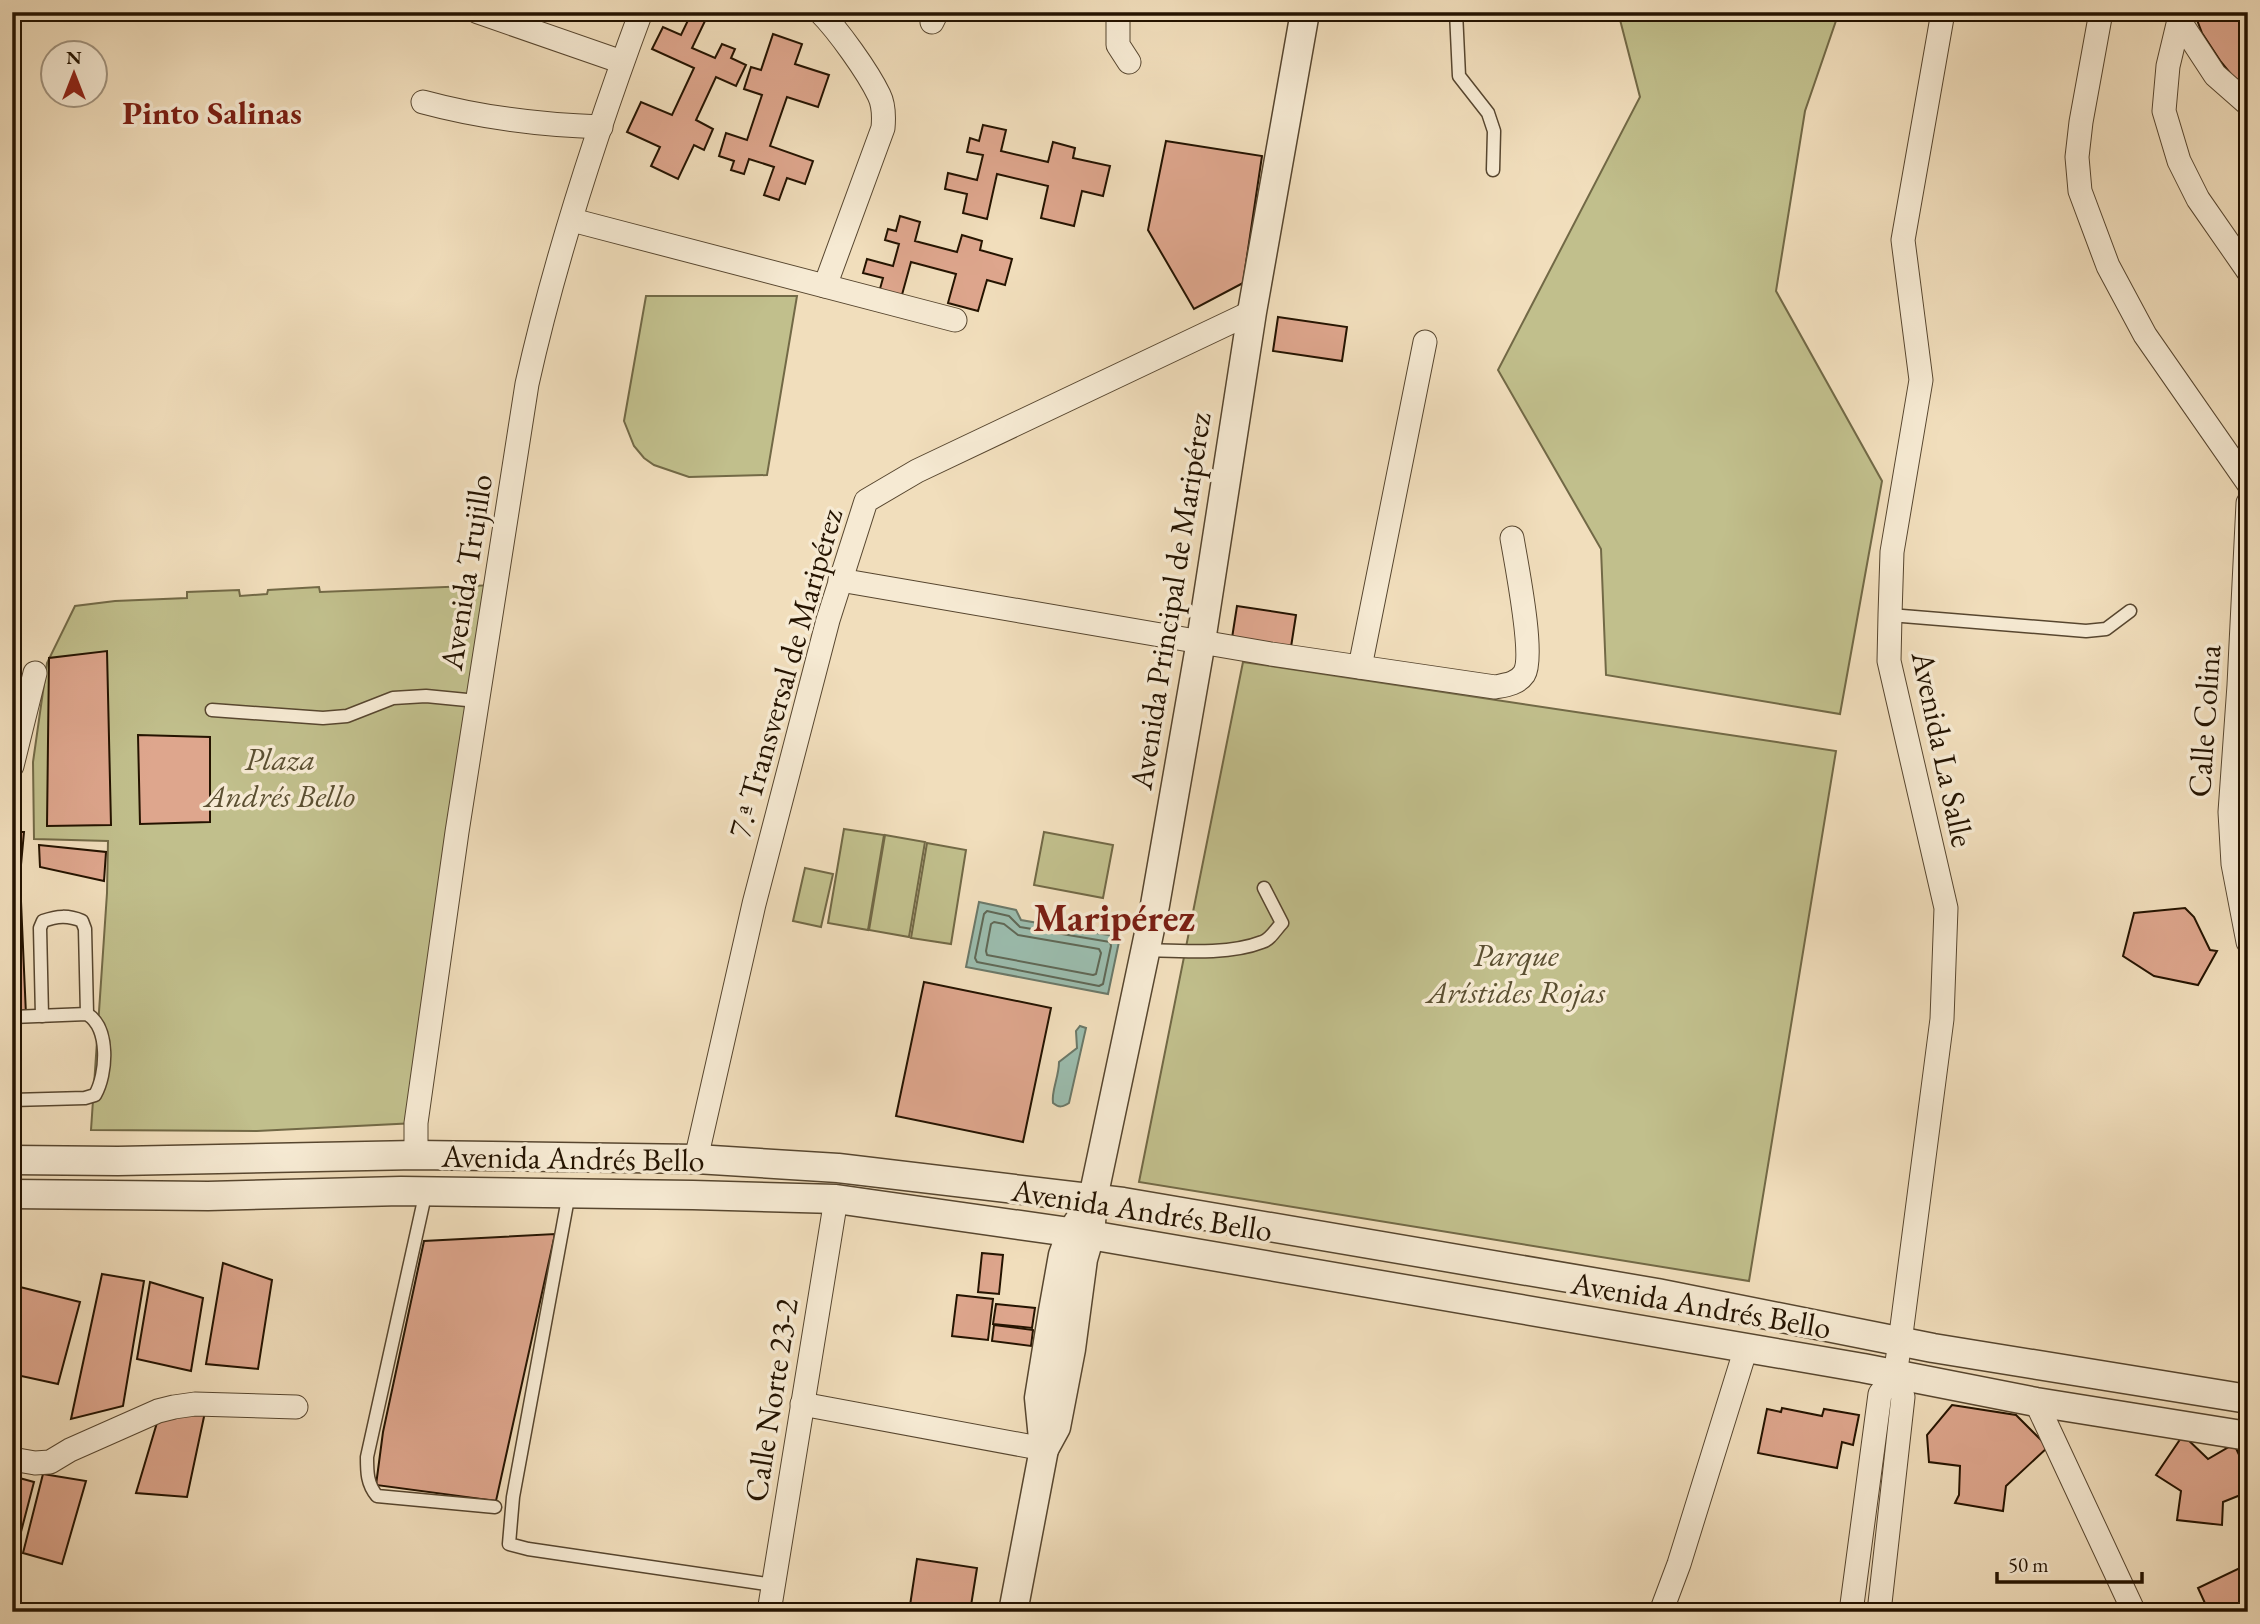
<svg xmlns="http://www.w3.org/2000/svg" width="2260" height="1624" viewBox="0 0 2260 1624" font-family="'EB Garamond',serif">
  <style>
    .green { fill: #c1bf8c; stroke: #726946; stroke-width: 2 }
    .water { fill: #9bbcad; stroke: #6b7868; stroke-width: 2 }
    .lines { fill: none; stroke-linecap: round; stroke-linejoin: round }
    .shore { stroke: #606856; stroke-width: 2 }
    .building { fill: #dea68d; stroke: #241300; stroke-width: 2 }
    .service-casing { stroke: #57462f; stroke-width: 15 }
    .minor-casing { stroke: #57462f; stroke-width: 25 }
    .tertiary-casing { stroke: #57462f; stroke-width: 31 }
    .service { stroke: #f6ead3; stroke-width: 12 }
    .minor { stroke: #f6ead3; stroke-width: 23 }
    .tertiary { stroke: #f6ead3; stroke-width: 28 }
    .labels { text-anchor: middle; stroke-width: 7; stroke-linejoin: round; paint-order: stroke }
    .street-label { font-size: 32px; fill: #241300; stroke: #f6ead3 }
    .park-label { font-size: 32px; font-style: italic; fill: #5b4f31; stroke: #f6ead3 }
    .neighbourhood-label { font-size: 33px; font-weight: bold; fill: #7a1f14; stroke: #f6ead3 }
    .district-label { font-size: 38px; font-weight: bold; fill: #7a1f14; stroke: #f6ead3 }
  </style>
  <rect width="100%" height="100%" fill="#f1debc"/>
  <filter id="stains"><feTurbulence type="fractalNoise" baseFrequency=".00286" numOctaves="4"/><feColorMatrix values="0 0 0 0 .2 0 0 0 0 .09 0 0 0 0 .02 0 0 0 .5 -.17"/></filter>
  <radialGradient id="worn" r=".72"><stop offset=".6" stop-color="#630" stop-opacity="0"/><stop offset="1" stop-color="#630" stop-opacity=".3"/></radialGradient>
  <!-- green -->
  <g class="green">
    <polygon points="1618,12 1839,12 1805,111 1776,291 1882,481 1840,714 1606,675 1601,549 1498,370 1640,97"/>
    <polygon points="646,296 797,296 767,475 689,477 654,465 644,458 634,446 624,421"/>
    <polygon points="495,585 416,1123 257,1131 91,1130 107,893 108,841 34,839 33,762 47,663 75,606 115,601 187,598 187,592 239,590 240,596 267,594 268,590 319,587 320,592"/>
    <polygon points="1243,662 1836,751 1749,1281 1139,1182"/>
    <polygon points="844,829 884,835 868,930 828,923"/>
    <polygon points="1044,832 1113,845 1103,898 1034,885"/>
    <polygon points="885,835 925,842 909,937 869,930"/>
    <polygon points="927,843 966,850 951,944 911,938"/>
    <polygon points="805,868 833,874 821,927 793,921"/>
  </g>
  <!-- water -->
  <g class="water">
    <polygon points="979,902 1016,910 1021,920 1120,937 1108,994 966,967"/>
    <path d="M1080 1026 1086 1028 1069 1103C1063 1107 1059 1108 1053 1103 1051 1091 1059 1077 1059 1062L1077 1048 1076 1031Z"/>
  </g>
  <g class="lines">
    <!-- shore -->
    <g class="shore">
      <polygon points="987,911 1009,916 1020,927 1110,942 1111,946 1103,984 1099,986 977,962 975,958 984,914"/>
      <polygon points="994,922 1004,924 1018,935 1099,949 1101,953 1096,974 1093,975 987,955 986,951 991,924"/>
    </g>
  </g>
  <!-- building -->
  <g class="building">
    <polygon points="2194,12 2248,12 2248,90 2239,84 2221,62 2202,33"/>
    <polygon points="691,14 705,21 692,48 715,58 722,44 735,49 731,58 746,65 736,86 716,77 696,120 713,129 704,150 694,145 678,179 651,166 660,147 627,132 641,102 672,115 694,68 652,49 663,27 681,35"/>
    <polygon points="773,34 802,44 795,64 829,75 818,107 787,97 770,146 813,161 805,184 787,178 779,200 764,195 774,167 749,159 744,174 731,170 734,161 719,156 726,133 747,140 762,95 744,89 751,67 761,70"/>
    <polygon points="983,125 1006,130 1001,151 1048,162 1053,142 1075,148 1073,158 1110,166 1103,196 1082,191 1074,226 1041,218 1048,186 997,174 987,219 963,213 967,194 945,189 948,173 977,180 983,155 967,152 970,138 979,141"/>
    <polygon points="1166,141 1262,156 1243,283 1194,309 1148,230"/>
    <polygon points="900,216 920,222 915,241 957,252 962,235 982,241 980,250 1012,259 1005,285 987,280 978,311 948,303 956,274 911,262 900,302 878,296 883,278 863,273 867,259 893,266 899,244 885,240 888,229 896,231"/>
    <polygon points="1278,317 1347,327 1342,361 1273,351"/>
    <polygon points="1237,606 1296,615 1291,647 1232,638"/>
    <polygon points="107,651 111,825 47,826 49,658"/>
    <polygon points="138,735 210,737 210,822 140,824"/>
    <polygon points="12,832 24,832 21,865 12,864"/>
    <polygon points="39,845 106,852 104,881 40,867"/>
    <polygon points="12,878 20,879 26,1015 12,1015"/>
    <polygon points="2185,908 2194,917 2210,950 2217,951 2198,985 2154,976 2123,956 2134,913"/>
    <polygon points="924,982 1051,1008 1023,1142 896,1116"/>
    <polygon points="555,1234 496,1501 376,1485 383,1432 424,1241"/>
    <polygon points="982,1253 1003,1255 999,1294 978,1292"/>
    <polygon points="223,1263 272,1280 258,1369 206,1364"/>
    <polygon points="102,1274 144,1281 123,1406 71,1419"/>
    <polygon points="150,1282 203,1298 191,1371 137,1359"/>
    <polygon points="12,1285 80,1302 58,1384 12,1374"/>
    <polygon points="957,1295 993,1299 988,1340 952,1336"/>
    <polygon points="996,1304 1035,1308 1032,1328 993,1324"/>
    <polygon points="994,1325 1033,1330 1031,1346 992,1341"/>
    <polygon points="1952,1405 2016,1415 2048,1447 2006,1486 2003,1511 1955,1503 1959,1495 1960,1466 1929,1462 1927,1435"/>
    <polygon points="1782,1408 1822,1416 1824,1409 1859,1415 1853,1445 1842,1442 1837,1468 1758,1453 1767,1409 1781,1412"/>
    <polygon points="205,1412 187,1497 136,1493 159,1416"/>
    <polygon points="2183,1435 2208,1459 2234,1444 2248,1474 2248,1492 2223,1502 2222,1525 2177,1520 2181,1491 2156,1475"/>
    <polygon points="43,1474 86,1481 62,1564 23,1553"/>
    <polygon points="12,1476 34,1482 16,1551 12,1550"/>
    <polygon points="917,1559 977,1568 970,1612 909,1612"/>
    <polygon points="2244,1566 2248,1573 2248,1612 2209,1612 2198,1588"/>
  </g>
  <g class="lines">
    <defs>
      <g id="service">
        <polyline points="1456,12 1459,76 1488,113 1494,131 1493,170"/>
        <polyline points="1890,615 2086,631 2106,629 2130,611"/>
        <polyline points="212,710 323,718 347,716 393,698 426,696 477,701"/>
        <path d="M1146 950C1181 951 1229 955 1262 942 1270 940 1276 929 1282 923L1264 888"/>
        <path d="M42 1016 40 928 43 921C57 916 68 915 82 921L85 929 87 1014"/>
        <path d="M12 1017 87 1014C110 1028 107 1074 95 1095L85 1098 12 1100"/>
        <path d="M426 1191 367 1457C367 1472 367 1484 377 1496L495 1507"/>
        <polyline points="569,1193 513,1497 509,1544 528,1549 773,1585"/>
      </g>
      <g id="minor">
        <polyline points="478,12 622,62"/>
        <path d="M820 12C838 30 868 72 879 95 884 105 884 117 883 128L825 286"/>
        <polyline points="1118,12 1118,45 1129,62"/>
        <polyline points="2101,12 2081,122 2077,157 2080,191 2108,266 2145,335 2248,483"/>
        <polyline points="2179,12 2179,20 2215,75 2248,104"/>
        <polyline points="2179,20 2168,66 2164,111 2179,161 2198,199 2248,271"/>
        <polyline points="932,22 937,12"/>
        <path d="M423 102C482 118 541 125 601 127"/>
        <polyline points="572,220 955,320"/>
        <polyline points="2248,503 2239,685 2230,812 2233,864 2248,942"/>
        <path d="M840 580 1271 654 1495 687C1506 685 1517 684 1524 674 1535 657 1516 562 1512 538"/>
        <polyline points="1360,667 1425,342"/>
        <polyline points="12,766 35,673"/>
        <path d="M416 1155V1123L457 832 527 384C555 258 596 133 641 12"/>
        <polyline points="696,1159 754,904 828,620 866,501 917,471 1252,312"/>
        <polyline points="2036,1402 2134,1612"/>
        <polyline points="802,1404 1044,1449"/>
        <polyline points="12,1459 35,1463 50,1462 70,1450 158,1411 174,1407 195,1404 296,1407"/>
        <polyline points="769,1612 836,1199"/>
        <polyline points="1661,1612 1679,1564 1746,1348"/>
        <polyline points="1851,1612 1880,1394 1895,1375 1900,1342 1942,1019 1946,908 1889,661 1890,615 1892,552 1921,380 1903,240 1943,12"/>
        <polyline points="1879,1612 1903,1397 1895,1375"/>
      </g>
      <g id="tertiary">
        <polyline points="12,1160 118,1161 416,1155 696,1159 838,1168 1123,1202 1657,1293 1933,1348 2248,1399"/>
        <polyline points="12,1194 208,1196 401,1191 693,1195 836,1199 1090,1235 1863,1368 2036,1402 2248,1436"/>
        <polyline points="1044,1449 1056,1427 1071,1349 1083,1259 1090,1235 1093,1198 1155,905 1201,641 1252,312 1305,12"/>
        <polyline points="1013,1612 1044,1449 1039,1398 1053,1311 1063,1255 1071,1233 1081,1218"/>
      </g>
    </defs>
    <!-- service casing -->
    <use href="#service" class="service-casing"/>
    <!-- minor casing -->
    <use href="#minor" class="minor-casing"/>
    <!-- tertiary casing -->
    <use href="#tertiary" class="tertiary-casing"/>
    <!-- service -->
    <use href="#service" class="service"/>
    <!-- minor -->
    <use href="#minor" class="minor"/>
    <!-- tertiary -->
    <use href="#tertiary" class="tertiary"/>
  </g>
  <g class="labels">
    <!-- street labels -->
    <g class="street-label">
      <text transform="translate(466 572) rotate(-81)" y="11">Avenida Trujillo</text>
      <text transform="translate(1170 601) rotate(-81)" y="11">Avenida Principal de Maripérez</text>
      <text transform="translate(785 673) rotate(-74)" y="11">7.ª Transversal de Maripérez</text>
      <text transform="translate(2204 721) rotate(-86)" y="11">Calle Colina</text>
      <text transform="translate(1943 749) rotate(78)" y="11">Avenida La Salle</text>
      <text transform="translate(573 1158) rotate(1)" y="11">Avenida Andrés Bello</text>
      <text transform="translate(1142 1210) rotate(9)" y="11">Avenida Andrés Bello</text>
      <text transform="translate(1701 1305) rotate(10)" y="11">Avenida Andrés Bello</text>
      <text transform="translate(771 1400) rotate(-81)" y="11">Calle Norte 23-2</text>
    </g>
    <!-- park labels -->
    <g class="park-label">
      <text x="280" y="770">Plaza<tspan x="280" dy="37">Andrés Bello</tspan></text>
      <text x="1516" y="966">Parque<tspan x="1516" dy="37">Arístides Rojas</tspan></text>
    </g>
    <!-- neighbourhood labels -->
    <g class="neighbourhood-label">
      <text x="212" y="124">Pinto Salinas</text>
    </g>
    <!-- district labels -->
    <g class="district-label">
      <text x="1114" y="931">Maripérez</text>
    </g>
  </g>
  <!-- margin -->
  <rect width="2260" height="1624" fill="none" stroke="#f1debc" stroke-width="42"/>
  <rect x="14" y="14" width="2232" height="1596" fill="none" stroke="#241300" stroke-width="3.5"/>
  <rect x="21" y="21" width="2218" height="1582" fill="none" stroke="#241300" stroke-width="2"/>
  <!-- north arrow -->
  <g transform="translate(74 74)"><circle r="33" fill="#f6ead3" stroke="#a2947f" stroke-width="2"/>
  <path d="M0-5L12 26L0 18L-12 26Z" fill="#8f2418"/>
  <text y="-10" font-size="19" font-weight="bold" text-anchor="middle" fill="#241300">N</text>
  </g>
  <!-- scale -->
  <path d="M1997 1572v10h145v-10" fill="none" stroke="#241300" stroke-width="3.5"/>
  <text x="2008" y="1572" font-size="21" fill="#241300" stroke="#f6ead3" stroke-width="5" paint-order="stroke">50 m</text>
  <rect width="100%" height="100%" filter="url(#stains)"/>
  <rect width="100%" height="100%" fill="url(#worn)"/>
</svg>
